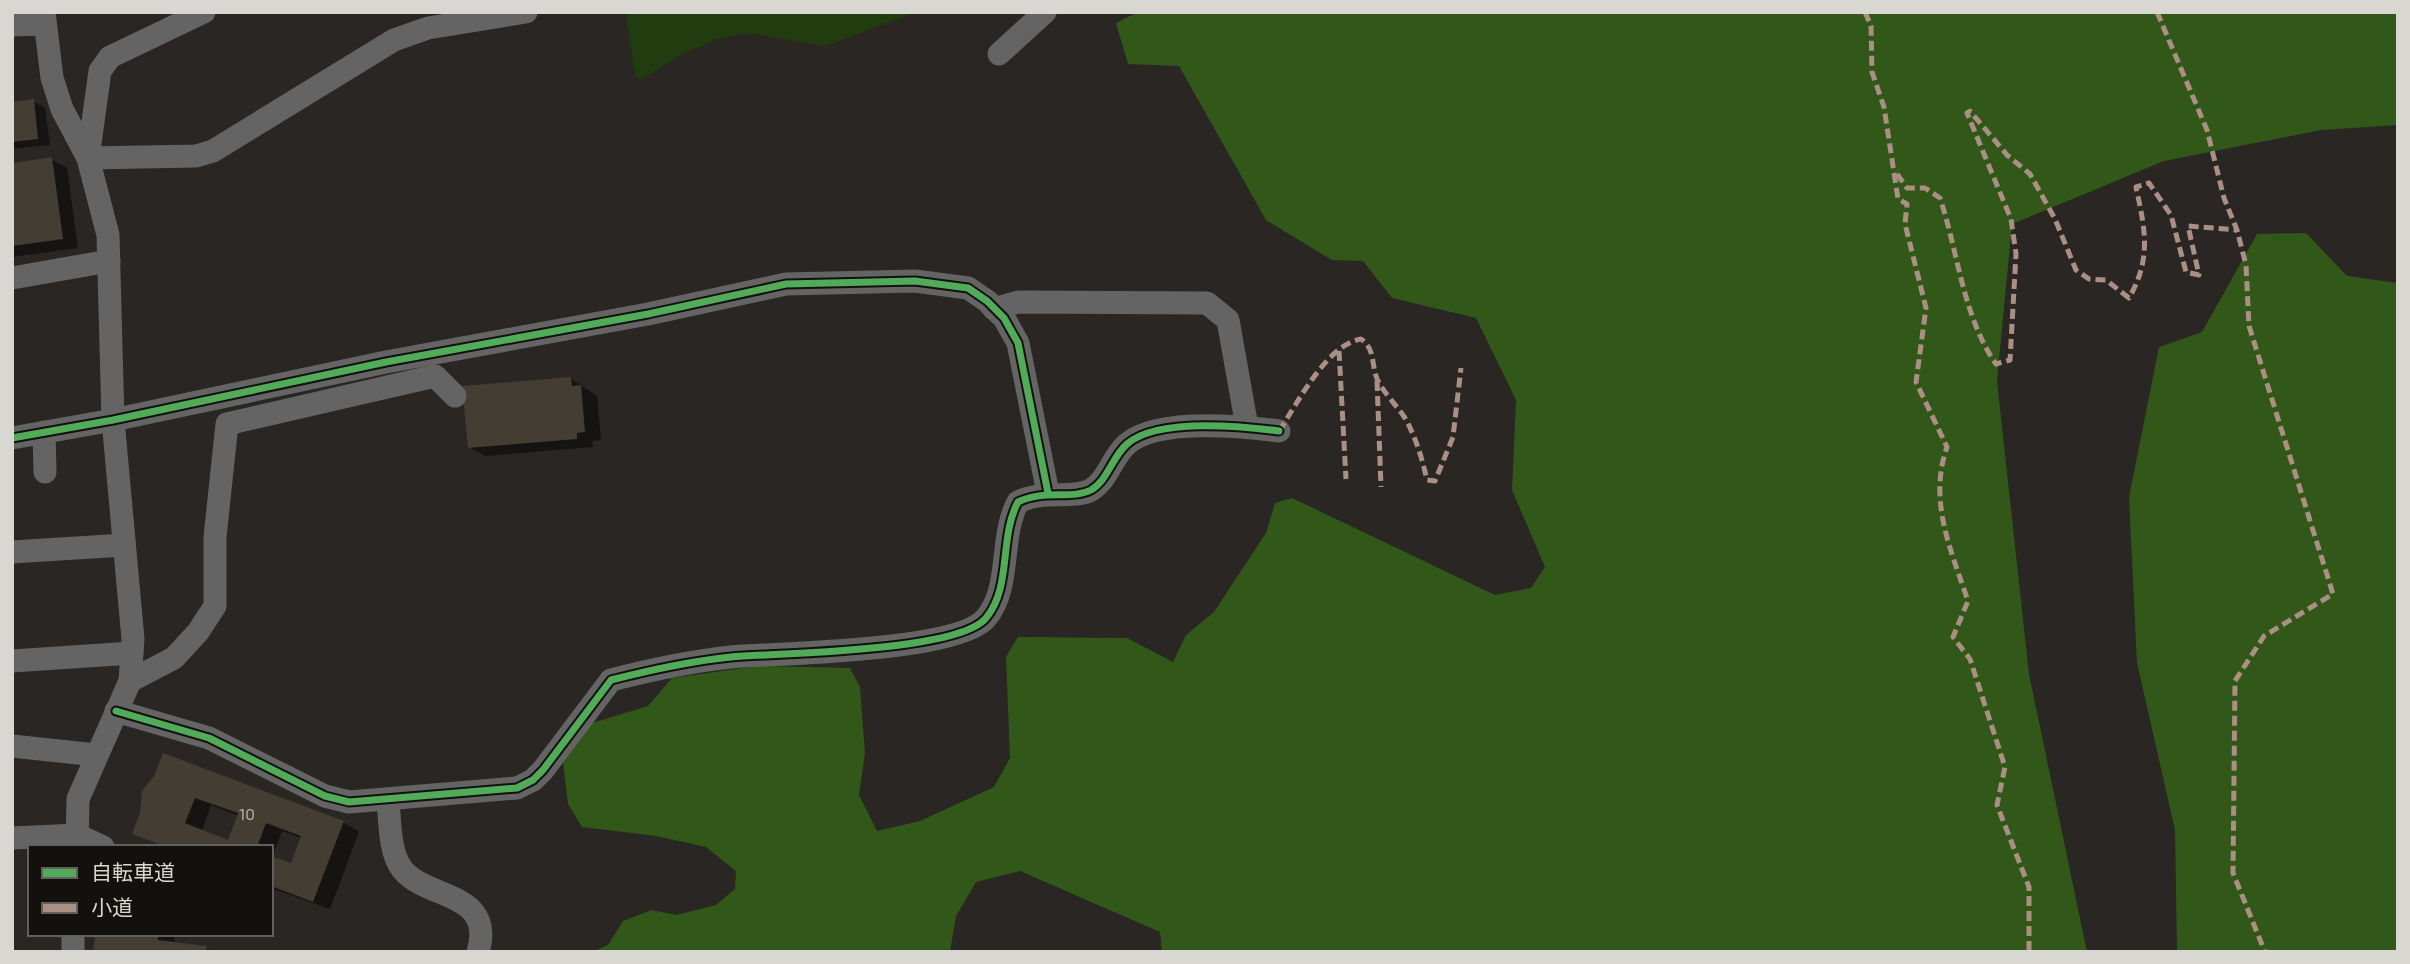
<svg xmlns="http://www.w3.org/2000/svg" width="2410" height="964" viewBox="0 0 2410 964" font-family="'Exo 2','Noto Sans JP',sans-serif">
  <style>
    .green { fill: #213d0f }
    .forest { fill: #315818 }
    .shadow { fill: #0007; fill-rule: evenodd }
    .building { fill: #433d33; fill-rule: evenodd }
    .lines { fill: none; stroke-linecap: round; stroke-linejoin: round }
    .street { stroke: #656464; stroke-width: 23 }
    .quiet { stroke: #ac8f84; stroke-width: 5; stroke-dasharray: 10 5; stroke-linecap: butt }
    .cycleway-casing { stroke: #12110e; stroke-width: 11 }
    .cycleway { stroke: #51ab58; stroke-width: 7 }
    .labels { text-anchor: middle; stroke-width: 5; stroke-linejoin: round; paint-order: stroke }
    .number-label { font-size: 16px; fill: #b4b0aa }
  </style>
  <rect width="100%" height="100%" fill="#292623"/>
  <!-- green -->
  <polygon class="green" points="626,12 917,12 825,46 747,33 717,39 680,55 642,79 635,76"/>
  <!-- forest -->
  <g class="forest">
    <polygon points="1138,12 2398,12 2398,125 2321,130 2164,161 2012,224 1997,381 2029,674 2087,952 1162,952 1160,932 1020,871 976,882 956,916 950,952 592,952 608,945 623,921 652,910 676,915 716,905 735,889 736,871 706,847 656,836 582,827 568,804 563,762 589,724 648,706 672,678 758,666 850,668 860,687 865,753 859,795 877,831 920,821 994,787 1010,758 1006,657 1018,637 1127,638 1173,662 1186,635 1214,612 1266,533 1275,503 1292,498 1495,595 1531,588 1545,567 1512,490 1516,400 1476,318 1392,298 1363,261 1332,260 1266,220 1179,66 1128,64 1116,23"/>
    <polygon points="2306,233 2347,276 2398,283 2398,952 2177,952 2175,830 2137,663 2129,497 2159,347 2202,332 2257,234"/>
  </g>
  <!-- shadow -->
  <g class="shadow">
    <polygon points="33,101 45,108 50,145 12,149 12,103"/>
    <polygon points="51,159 67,168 78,248 12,257 12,165"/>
    <polygon points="571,379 597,396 601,440 592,441 593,447 485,456 469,447"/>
    <path d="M156 777 343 822 359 832 330 909 271 888V847H162L134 833ZM211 805 239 816 229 842 202 831ZM282 831 302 838 292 865 272 858Z"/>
    <polygon points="97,934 175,934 174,944 206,948 214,952 95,952"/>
  </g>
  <!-- building -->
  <g class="building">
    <polygon points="34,99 38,139 12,142 12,102"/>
    <polygon points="52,157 63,239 12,246 12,163"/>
    <polygon points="571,377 572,386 581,385 585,432 577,433 577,439 468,448 462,386"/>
    <path d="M163 753 344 821 313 902 271 886V856L291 863 301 836 266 823 257 847H166L132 834 140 813 142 791 154 776ZM195 798 238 813 228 840 185 823Z"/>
    <polygon points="95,934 158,934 158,940 207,946 206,952 93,952"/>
  </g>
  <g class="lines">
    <!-- street -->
    <g class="street">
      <polyline points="44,12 52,78 62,109 88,158 108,235 113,420 133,639 130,681 78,799 77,847"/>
      <polyline points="204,12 110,57 100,71 88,158 196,156 213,151 394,40 428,28 526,12"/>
      <polyline points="12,25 44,24"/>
      <polyline points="999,54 1045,12"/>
      <polyline points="12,278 109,261"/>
      <polyline points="994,309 1018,302 1207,303 1228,320 1247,427"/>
      <polyline points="44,432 45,472"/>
      <polyline points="12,438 113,420 386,362 648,314 786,284 915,281 968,288 987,301 1004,318 1018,343 1048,493"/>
      <polyline points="12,552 124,545"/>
      <polyline points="12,661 132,653"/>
      <polyline points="130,681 174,658 198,632 215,606 215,537 227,424 435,376 455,396"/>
      <path d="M116 711 209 738 325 796 349 802 517 788 533 780 543 770 611 680C650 670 692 661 731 657 778 653 958 652 986 618 1012 587 999 537 1018 502 1044 489 1072 500 1091 490 1108 480 1112 457 1127 444 1157 418 1240 426 1279 431"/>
      <polyline points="12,746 96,755"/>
      <path d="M388 800C390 820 389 852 402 869 426 900 496 891 478 952"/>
      <polyline points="12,838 77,835 103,847"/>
      <polyline points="73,952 73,934"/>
    </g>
    <!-- quiet -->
    <g class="quiet">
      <path d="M1865 12 1871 26 1872 72 1884 107 1898 199 1907 204 1905 224 1926 308 1916 382 1947 447C1928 501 1951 550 1968 601L1953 637 1970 659 2005 767 1997 805 2029 887V952"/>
      <polyline points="2157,12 2207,130 2224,198 2237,230 2246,265 2249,326 2333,594 2264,636 2235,681 2233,873 2265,952"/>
      <path d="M1897 174 1907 188H1925L1940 198C1958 252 1963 317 1996 364L2010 360 2016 254 2011 219 1967 113 1970 111 2007 155 2030 174 2055 219 2076 270 2089 279 2106 280 2129 298C2152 258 2145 229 2136 187L2149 183 2171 215 2186 272 2199 275 2188 226 2237 230"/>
      <polyline points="1339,351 1346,479"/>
      <polyline points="1377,381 1381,487"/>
      <path d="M1279 431C1298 403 1326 345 1361 339 1377 350 1370 367 1379 383 1386 395 1397 406 1405 418 1416 438 1422 458 1427 480L1435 481 1453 437 1461 368"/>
    </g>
    <defs>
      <g id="cycleway">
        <polyline points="12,438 113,420 386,362 648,314 786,284 915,281 968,288 987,301 1004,318 1018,343 1048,493"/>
        <path d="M116 711 209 738 325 796 349 802 517 788 533 780 543 770 611 680C650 670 692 661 731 657 778 653 958 652 986 618 1012 587 999 537 1018 502 1044 489 1072 500 1091 490 1108 480 1112 457 1127 444 1157 418 1240 426 1279 431"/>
      </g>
    </defs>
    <!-- cycleway casing -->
    <use href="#cycleway" class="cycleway-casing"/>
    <!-- cycleway -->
    <use href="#cycleway" class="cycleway"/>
  </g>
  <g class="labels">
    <!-- number labels -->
    <g class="number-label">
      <text x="247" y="820">10</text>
    </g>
  </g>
  <!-- border -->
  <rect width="2410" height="964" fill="none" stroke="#d9d7d2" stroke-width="28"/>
  <!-- legend -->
  <rect x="28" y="845" width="245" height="91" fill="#12110e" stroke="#62605c" stroke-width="2"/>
  <rect x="42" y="868" width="35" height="10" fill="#51ab58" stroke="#62605c" stroke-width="2"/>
  <text x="91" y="880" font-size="21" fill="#d9d7d2">自転車道</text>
  <rect x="42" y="903" width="35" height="10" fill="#ac8f84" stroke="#62605c" stroke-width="2"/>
  <text x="91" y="915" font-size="21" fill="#d9d7d2">小道</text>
</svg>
